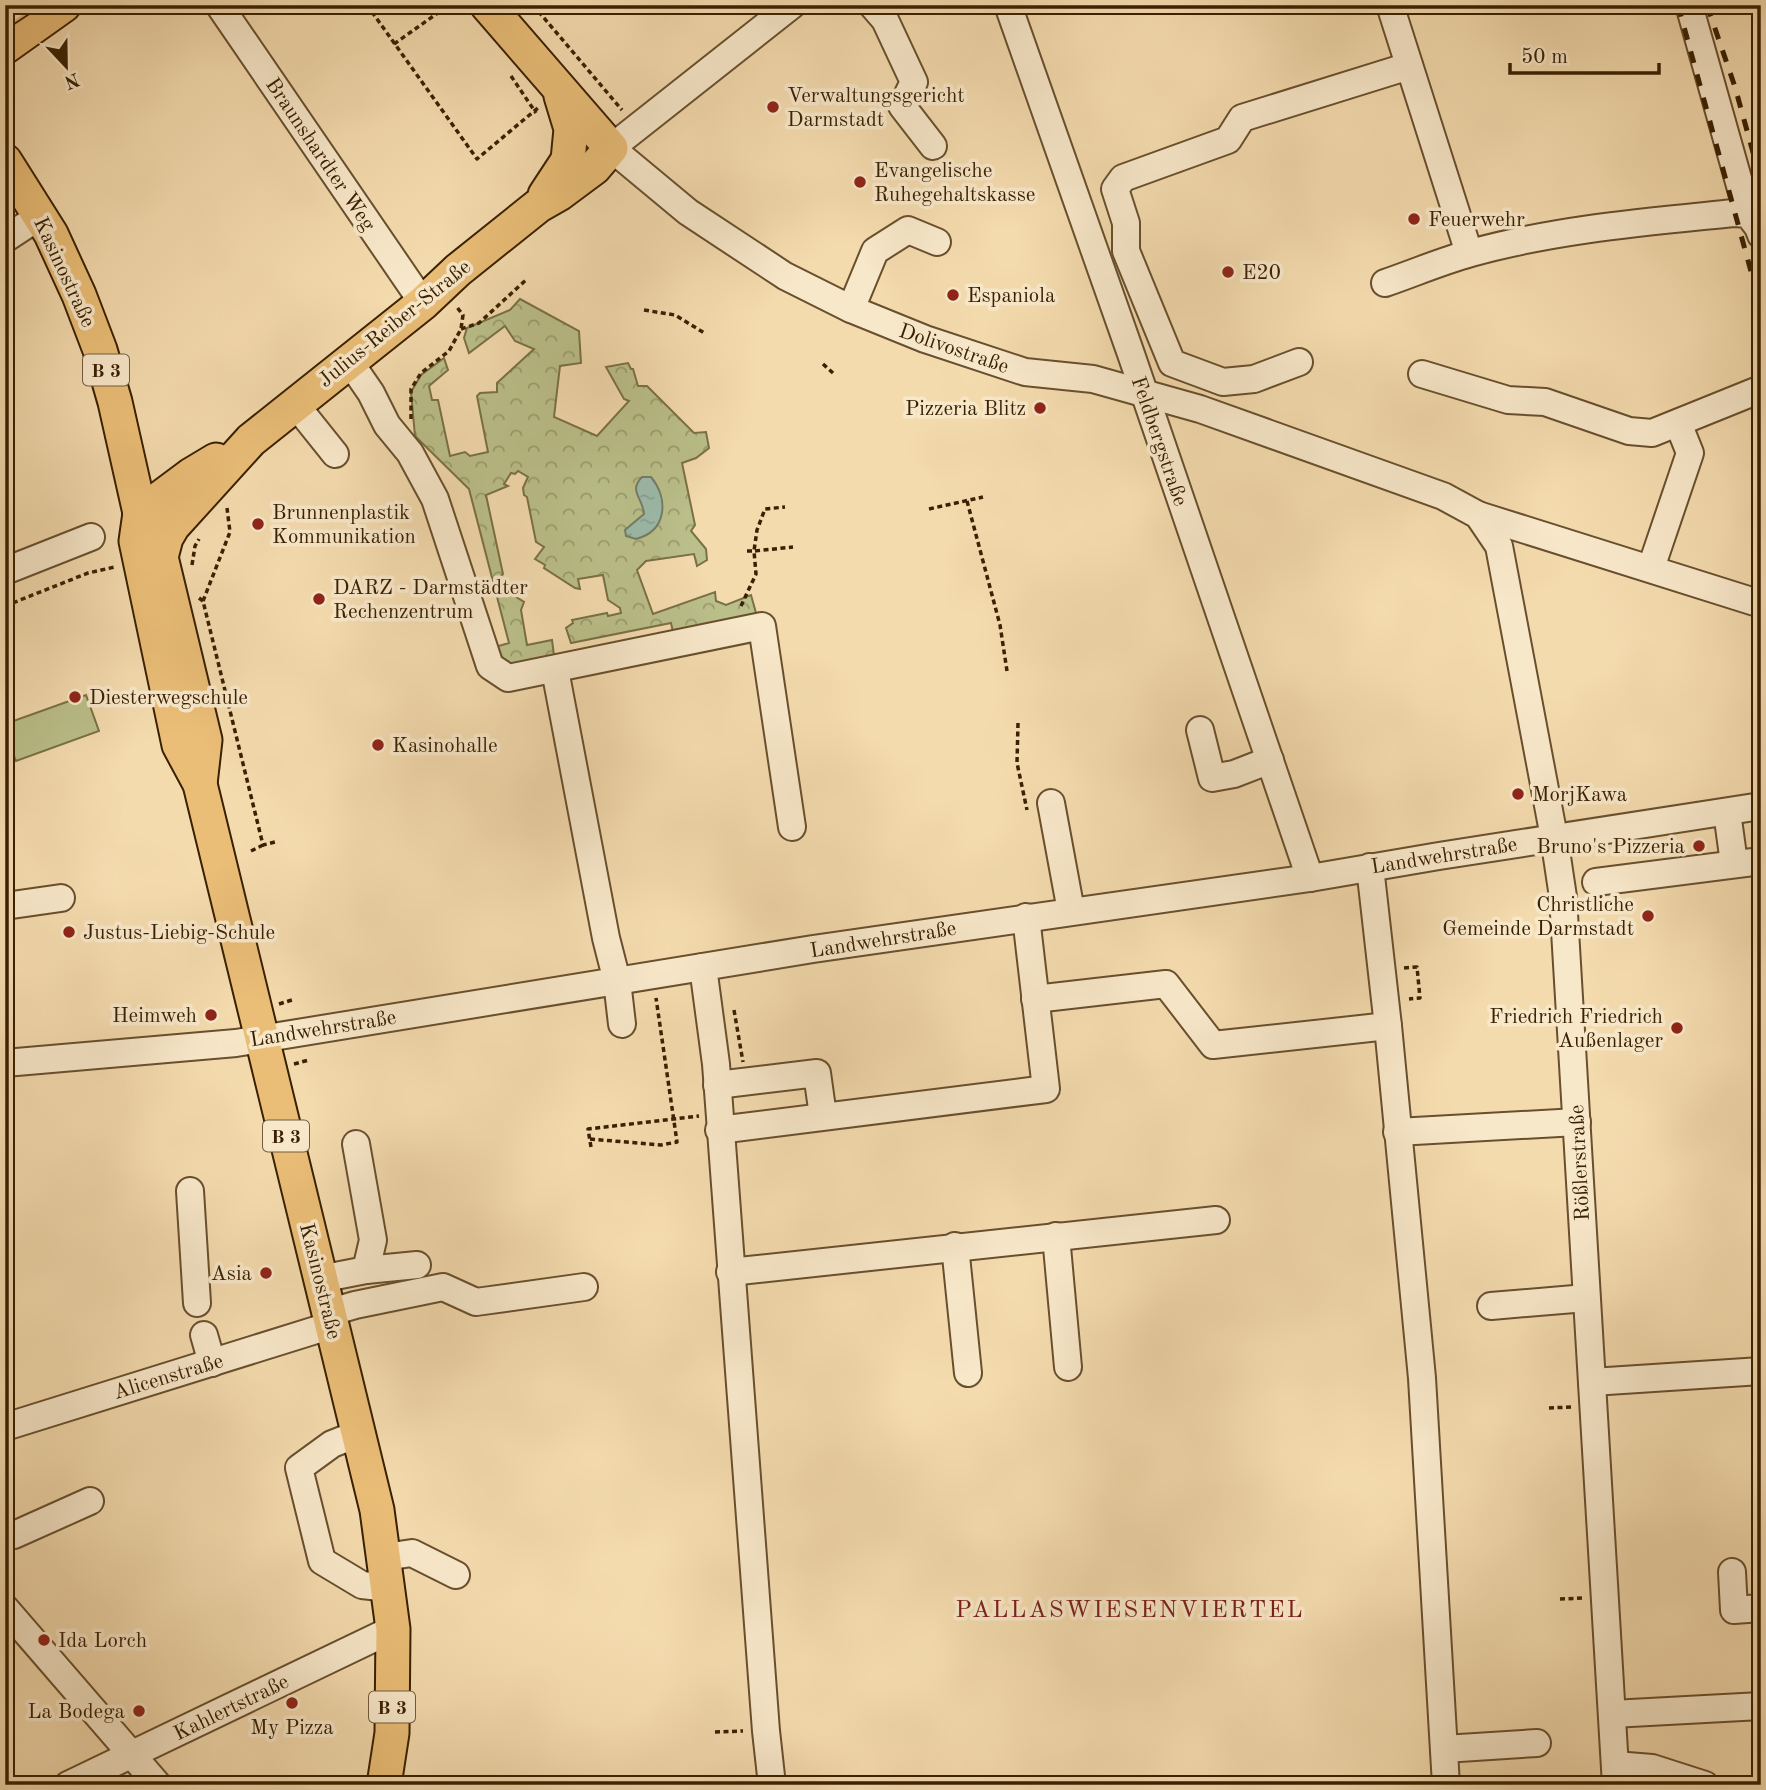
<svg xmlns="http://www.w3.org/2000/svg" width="1766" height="1790" viewBox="0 0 1766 1790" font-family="'Old Standard TT',serif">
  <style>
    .park { fill: url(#park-crowns); stroke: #7a7046; stroke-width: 2 }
    .pitch { fill: #bbc08a; stroke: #7a7046; stroke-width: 2 }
    .water { fill: url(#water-ripples); stroke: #747d67; stroke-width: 2 }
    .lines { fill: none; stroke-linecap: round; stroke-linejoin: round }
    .minor-casing { stroke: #684f2d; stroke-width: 30 }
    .major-casing { stroke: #392002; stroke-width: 37 }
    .path { stroke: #392002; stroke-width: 3.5; stroke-dasharray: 5 3.5; stroke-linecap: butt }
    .minor { stroke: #f8e8ca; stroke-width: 26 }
    .major { stroke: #eabe77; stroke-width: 33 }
    .tram { stroke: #392002; stroke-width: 2 }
    .rail { stroke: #392002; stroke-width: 5; stroke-dasharray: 12 12; stroke-linecap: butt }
    .poi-dot { fill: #8f2418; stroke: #f8e8ca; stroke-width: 2.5 }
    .labels { text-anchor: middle; stroke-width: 7; stroke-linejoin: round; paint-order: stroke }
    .shield { fill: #f8e8ca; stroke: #725c3e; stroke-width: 2 }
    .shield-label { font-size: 19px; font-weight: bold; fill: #392002 }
    .poi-label { font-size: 21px; fill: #392002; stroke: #f8e8ca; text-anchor: start }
    .street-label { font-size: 21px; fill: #392002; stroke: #f8e8ca }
    .quarter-label { font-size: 24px; letter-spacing: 2px; fill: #7a1f14; stroke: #f8e8ca }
  </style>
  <defs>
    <pattern id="park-crowns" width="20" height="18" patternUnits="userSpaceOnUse" patternTransform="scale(1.75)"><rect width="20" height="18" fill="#bbc08a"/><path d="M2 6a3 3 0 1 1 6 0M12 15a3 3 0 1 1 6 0" fill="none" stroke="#999c6f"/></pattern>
    <pattern id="water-ripples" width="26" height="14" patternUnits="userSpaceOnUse" patternTransform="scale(1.75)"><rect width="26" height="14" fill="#9cbbab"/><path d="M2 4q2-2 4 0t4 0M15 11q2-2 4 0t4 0" fill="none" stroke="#87a092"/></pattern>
  </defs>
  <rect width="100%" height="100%" fill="#f4dbae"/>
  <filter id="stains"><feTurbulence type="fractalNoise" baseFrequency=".00286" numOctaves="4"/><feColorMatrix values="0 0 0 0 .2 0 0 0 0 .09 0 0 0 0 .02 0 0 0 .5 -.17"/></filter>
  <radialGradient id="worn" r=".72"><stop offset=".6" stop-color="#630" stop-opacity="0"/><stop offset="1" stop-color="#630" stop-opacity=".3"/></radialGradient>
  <!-- park -->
  <path class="park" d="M520 299 579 331 581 363 560 366 554 417 597 436 629 401 624 399 606 367 628 363 631 369H633L638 386H647L694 433 706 432 709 448 696 458 682 463 695 525 691 531 706 549 707 560 697 566 694 554 646 561 637 570 653 614 715 592 716 601 726 605 751 595 756 613 736 630 675 641 671 623 571 643 566 628 573 623 572 620 607 613 608 616 621 613 620 608 608 600 603 575 578 579 580 589 575 588 544 568 545 565 535 559 544 547 536 542 527 497 524 495 523 488 528 477 518 471 515 474 511 473 504 484 508 486 486 495 503 574 496 582 497 585 524 602 521 610 527 645 552 640 555 663C528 669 510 675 495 647L509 643 469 489 415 436 411 392 421 375 444 358 448 370 429 386 432 400H438L450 456 465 452 470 456 488 452 477 396 480 393 497 392V383L534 349 515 341 505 326 469 353 464 338 467 328 510 310Z"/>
  <!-- pitch -->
  <polygon class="pitch" points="86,695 99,731 16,761 5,733 5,724"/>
  <!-- water -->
  <path class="water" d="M642 477H651C669 499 667 531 636 539L626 536 625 530 644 514C643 498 628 491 642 477Z"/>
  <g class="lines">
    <defs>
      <g id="minor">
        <polyline points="219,5 423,303"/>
        <polyline points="872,5 885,20 914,82 902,106 933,146"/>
        <polyline points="1008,5 1131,354 1310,878"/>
        <polyline points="1390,5 1469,253"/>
        <polyline points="1689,5 1748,214"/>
        <polyline points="5,25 34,5"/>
        <polyline points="611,148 688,212 785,276 851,309 925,339 1025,372 1093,379 1200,409 1443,496 1478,515 1499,546 1554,837 1563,897 1616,1785"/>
        <polyline points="611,148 792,5"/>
        <polyline points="5,239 40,216"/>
        <path d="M1385 283C1414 273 1442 261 1471 253 1557 229 1646 222 1734 213L1748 214 1758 227 1761 235"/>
        <polyline points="851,309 875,251 908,230 937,242"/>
        <polyline points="349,361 371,393 387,425 410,453 435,499 490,666 508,678 762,626 792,827"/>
        <polyline points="1299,362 1254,379 1223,382 1172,363 1126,251 1126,223 1115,189 1123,178 1228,140 1242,118 1409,66"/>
        <polyline points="1422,374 1508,400 1545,402 1629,431 1652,433 1761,389"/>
        <polyline points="295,404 335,454"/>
        <polyline points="1478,515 1761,604"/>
        <polyline points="1651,568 1690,453 1678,423"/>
        <polyline points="5,571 91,537"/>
        <polyline points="555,670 606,938 617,981 622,1024"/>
        <polyline points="1200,730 1212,778 1234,774 1270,760"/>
        <polyline points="1051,803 1071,911"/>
        <polyline points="1727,812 1734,863"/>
        <polyline points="1370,867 1388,1026 1422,1378 1446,1785"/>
        <polyline points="1596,882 1761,861"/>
        <polyline points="5,906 61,898"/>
        <polyline points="703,967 716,1064 766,1731 772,1785"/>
        <polyline points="1035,999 1166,984 1213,1045 1388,1026"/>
        <polyline points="5,1063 236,1043 813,949 1310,878 1439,856 1761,806"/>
        <polyline points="717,1085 817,1073 823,1116"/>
        <polyline points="719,1130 1046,1089 1026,917"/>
        <polyline points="1397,1132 1577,1122"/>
        <polyline points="356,1144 373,1240 366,1270"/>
        <polyline points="190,1191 197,1303"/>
        <polyline points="1056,1236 1068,1367"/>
        <polyline points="955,1246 968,1373"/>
        <polyline points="730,1272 1216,1220"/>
        <polyline points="320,1279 366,1270 417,1265"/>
        <polyline points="1491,1306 1586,1298"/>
        <polyline points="328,1313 355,1305 443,1287 476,1302 584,1287"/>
        <polyline points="204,1335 212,1363"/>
        <polyline points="1592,1382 1761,1371"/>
        <polyline points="5,1427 332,1325"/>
        <polyline points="360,1433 332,1444 299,1468 322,1561 362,1585 389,1588"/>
        <polyline points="14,1535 90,1501"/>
        <polyline points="385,1557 412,1553 456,1575"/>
        <polyline points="1732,1572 1734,1610 1761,1608"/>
        <polyline points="5,1608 158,1785"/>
        <polyline points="1612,1714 1761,1706"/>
        <polyline points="1444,1749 1537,1743"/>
        <polyline points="1615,1765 1652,1768 1705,1785"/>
        <polyline points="68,1785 393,1629"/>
      </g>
      <g id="major">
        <polyline points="5,47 64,5"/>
        <polyline points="5,161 51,234 79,295 100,350 115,402 140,513 161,557 205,740 200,784"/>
        <polyline points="545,195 568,160 571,129 561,96"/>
        <polyline points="140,513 136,541 179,745 200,784 377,1510 393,1629 392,1733 384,1785"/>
        <polyline points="140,513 191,475 216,460"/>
        <polyline points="161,557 166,538 173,526 251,440 423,303 458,270 538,206 559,194 594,168 611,148 487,5"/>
      </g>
    </defs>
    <!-- minor casing -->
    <use href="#minor" class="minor-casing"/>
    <!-- major casing -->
    <use href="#major" class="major-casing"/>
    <!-- path -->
    <g class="path">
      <polyline points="367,5 477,159 539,107"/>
      <polyline points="533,5 622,110"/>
      <polyline points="394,44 449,5"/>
      <polyline points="511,76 536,113"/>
      <polyline points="644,310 675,315 706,334"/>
      <polyline points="461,329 479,323 527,279"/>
      <polyline points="823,364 833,373"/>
      <polyline points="411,419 411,389 421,373 449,351 461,329 463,315 456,306"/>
      <polyline points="967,501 1000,625 1007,671"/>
      <polyline points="929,509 983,497"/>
      <polyline points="747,551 754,551 757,530 765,509 785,507"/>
      <polyline points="192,565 195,546 199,539"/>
      <polyline points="199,598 203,601 263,845 275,842"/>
      <polyline points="203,601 230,532 227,508"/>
      <polyline points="5,606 88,573 115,567"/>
      <polyline points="741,606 756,574 754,551 793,547"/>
      <polyline points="1018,723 1017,763 1027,810"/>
      <polyline points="251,851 263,845"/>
      <polyline points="1404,968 1417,967 1420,998 1409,999"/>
      <polyline points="279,1004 292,1000"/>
      <polyline points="734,1010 743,1062"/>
      <polyline points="294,1064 309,1060"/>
      <polyline points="590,1139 661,1145 677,1142 656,998"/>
      <polyline points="591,1147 588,1129 699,1116"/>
      <polyline points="1549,1408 1571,1407"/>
      <polyline points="1560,1599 1583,1598"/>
      <polyline points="715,1732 743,1731"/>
    </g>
    <!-- minor -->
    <use href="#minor" class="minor"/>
    <!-- major -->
    <use href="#major" class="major"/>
    <!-- tram -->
    <polyline class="tram" points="5,30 43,5"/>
    <!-- rail -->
    <g class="rail">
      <polyline points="1678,5 1761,308"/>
      <polyline points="1707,5 1735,87 1754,156"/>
      <polyline points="1759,621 1761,622"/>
    </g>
  </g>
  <!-- markers -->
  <g class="poi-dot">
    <circle cx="773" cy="107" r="7"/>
    <circle cx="860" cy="182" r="7"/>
    <circle cx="1414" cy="219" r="7"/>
    <circle cx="1228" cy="272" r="7"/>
    <circle cx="953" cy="295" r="7"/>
    <circle cx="1040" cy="408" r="7"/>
    <circle cx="258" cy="524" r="7"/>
    <circle cx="319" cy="599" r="7"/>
    <circle cx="75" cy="697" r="7"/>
    <circle cx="378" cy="745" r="7"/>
    <circle cx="1518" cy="794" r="7"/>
    <circle cx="1699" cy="846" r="7"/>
    <circle cx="1648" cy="916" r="7"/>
    <circle cx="69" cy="932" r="7"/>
    <circle cx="211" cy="1015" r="7"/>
    <circle cx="1677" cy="1028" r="7"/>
    <circle cx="266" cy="1273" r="7"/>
    <circle cx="44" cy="1640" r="7"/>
    <circle cx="292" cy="1703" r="7"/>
    <circle cx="139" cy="1711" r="7"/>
  </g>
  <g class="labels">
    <!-- shield labels -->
    <g class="shield">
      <rect x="83" y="354.5" width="46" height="31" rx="5"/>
      <rect x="263" y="1120.5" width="46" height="31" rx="5"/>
      <rect x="369" y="1691.5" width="46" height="31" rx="5"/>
    </g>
    <g class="shield-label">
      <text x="106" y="377">B 3</text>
      <text x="286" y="1143">B 3</text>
      <text x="392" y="1714">B 3</text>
    </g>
    <!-- poi labels -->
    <g class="poi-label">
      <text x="787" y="102">Verwaltungsgericht<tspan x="787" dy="24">Darmstadt</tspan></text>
      <text x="874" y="177">Evangelische<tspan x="874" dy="24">Ruhegehaltskasse</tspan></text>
      <text x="1428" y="226">Feuerwehr</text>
      <text x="1242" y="279">E20</text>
      <text x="967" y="302">Espaniola</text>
      <text x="1026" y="415" text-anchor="end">Pizzeria Blitz</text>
      <text x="272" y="519">Brunnenplastik<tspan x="272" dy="24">Kommunikation</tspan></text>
      <text x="333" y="594">DARZ - Darmstädter<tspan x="333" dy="24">Rechenzentrum</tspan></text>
      <text x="89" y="704">Diesterwegschule</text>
      <text x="392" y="752">Kasinohalle</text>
      <text x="1532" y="801">MorjKawa</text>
      <text x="1685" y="853" text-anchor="end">Bruno's Pizzeria</text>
      <text x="1634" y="911" text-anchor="end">Christliche<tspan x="1634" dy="24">Gemeinde Darmstadt</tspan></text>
      <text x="83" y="939">Justus-Liebig-Schule</text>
      <text x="197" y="1022" text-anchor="end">Heimweh</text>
      <text x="1663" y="1023" text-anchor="end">Friedrich Friedrich<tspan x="1663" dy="24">Außenlager</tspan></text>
      <text x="252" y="1280" text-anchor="end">Asia</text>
      <text x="58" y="1647">Ida Lorch</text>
      <text x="125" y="1718" text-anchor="end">La Bodega</text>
      <text x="292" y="1734" text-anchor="middle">My Pizza</text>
    </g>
    <!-- street labels -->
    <g class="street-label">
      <text transform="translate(321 154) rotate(56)" y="7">Braunshardter Weg</text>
      <text transform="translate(65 272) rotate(65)" y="7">Kasinostraße</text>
      <text transform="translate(394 323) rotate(-39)" y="7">Julius-Reiber-Straße</text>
      <text transform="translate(954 348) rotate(19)" y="7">Dolivostraße</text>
      <text transform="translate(1160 441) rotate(71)" y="7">Feldbergstraße</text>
      <text transform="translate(1444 855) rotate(-9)" y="7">Landwehrstraße</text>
      <text transform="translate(883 939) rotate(-9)" y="7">Landwehrstraße</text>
      <text transform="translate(323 1028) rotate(-9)" y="7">Landwehrstraße</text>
      <text transform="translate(1579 1163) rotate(-93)" y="7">Rößlerstraße</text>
      <text transform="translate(321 1281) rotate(76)" y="7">Kasinostraße</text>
      <text transform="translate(168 1376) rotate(-17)" y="7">Alicenstraße</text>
      <text transform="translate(231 1707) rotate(-26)" y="7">Kahlertstraße</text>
    </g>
    <!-- quarter labels -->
    <g class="quarter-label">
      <text x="1130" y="1617">PALLASWIESENVIERTEL</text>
    </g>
  </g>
  <!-- margin -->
  <rect width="1766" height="1790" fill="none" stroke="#f4dbae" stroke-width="28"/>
  <rect x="7" y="7" width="1752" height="1776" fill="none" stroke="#392002" stroke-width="3.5"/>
  <rect x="14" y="14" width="1738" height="1762" fill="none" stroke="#392002" stroke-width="2"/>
  <!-- north arrow -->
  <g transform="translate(66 66) rotate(158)" stroke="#f8e8ca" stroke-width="5" paint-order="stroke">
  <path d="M0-5L12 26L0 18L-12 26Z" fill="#392002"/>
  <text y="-10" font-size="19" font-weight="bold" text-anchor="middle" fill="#392002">N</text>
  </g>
  <!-- scale -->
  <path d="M1510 63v10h149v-10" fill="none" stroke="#392002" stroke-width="3.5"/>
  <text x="1521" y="63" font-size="21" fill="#392002" stroke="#f8e8ca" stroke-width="5" paint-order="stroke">50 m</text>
  <rect width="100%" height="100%" filter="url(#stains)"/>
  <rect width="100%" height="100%" fill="url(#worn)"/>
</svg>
